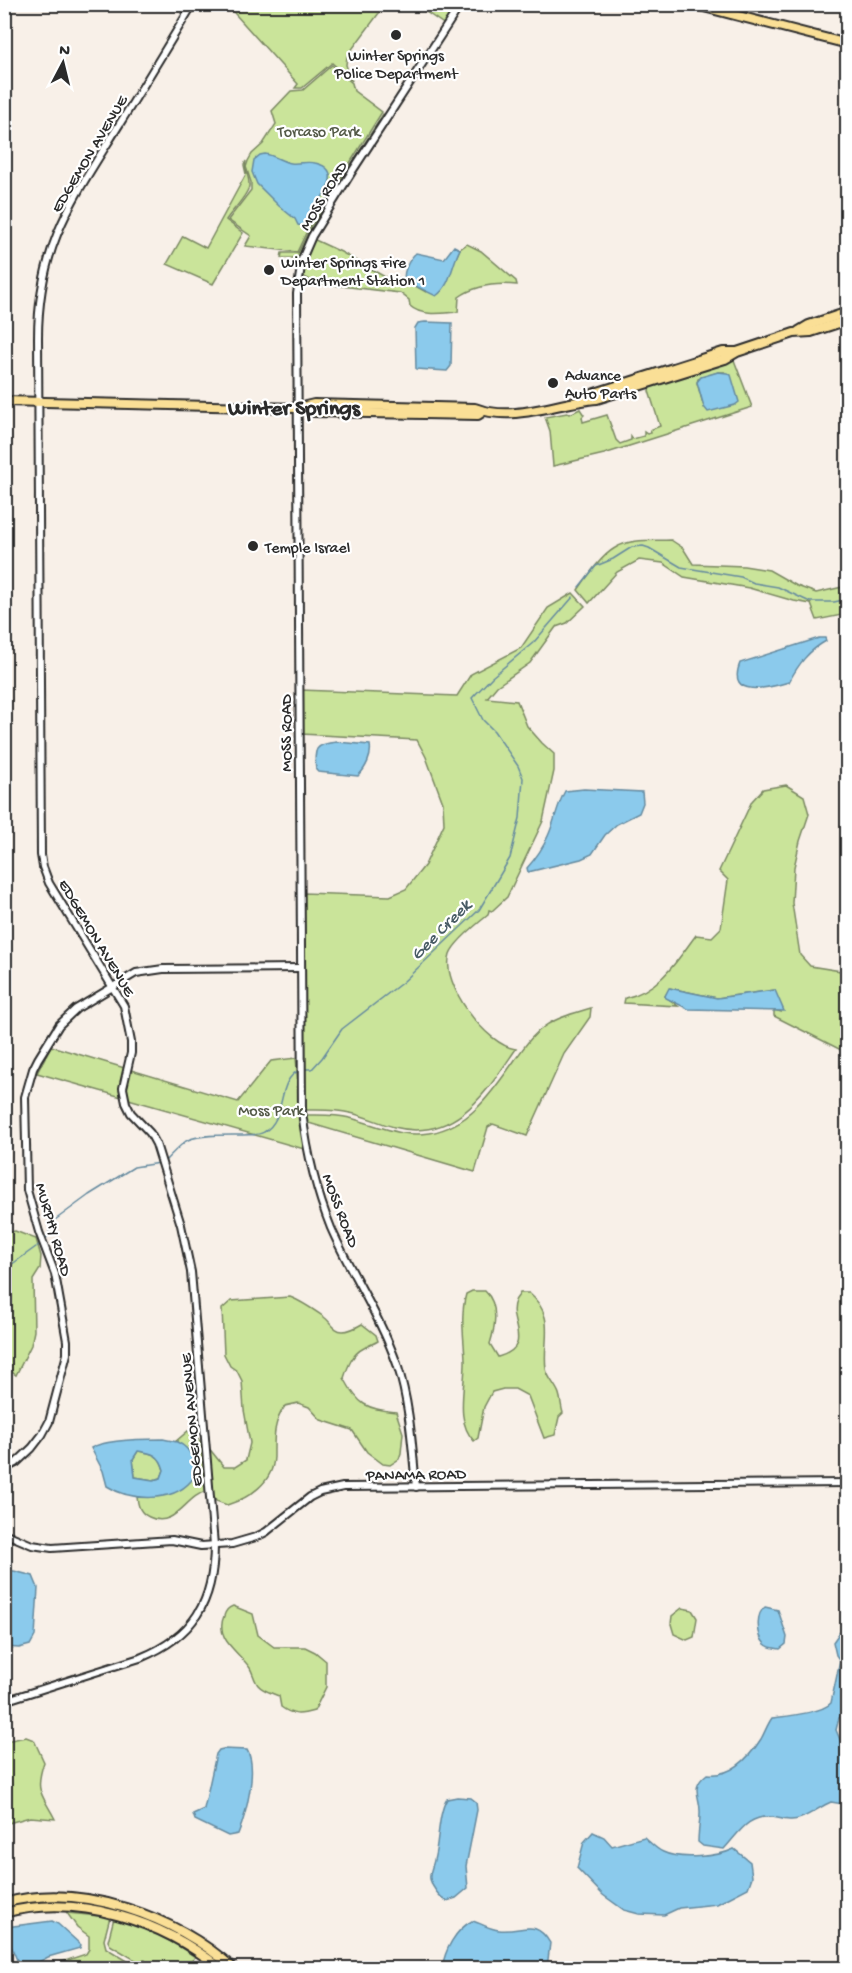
<svg xmlns="http://www.w3.org/2000/svg" width="852" height="1973" viewBox="0 0 852 1973" font-family="'Gochi Hand',sans-serif">
  <style>
    .green { fill: #cae49a; stroke: #7a8862; stroke-width: 1.5; fill-rule: evenodd }
    .water { fill: #8bcaec; stroke: #658a9f; stroke-width: 1.5; fill-rule: evenodd }
    .lines { fill: none; stroke-linecap: round; stroke-linejoin: round }
    .stream { stroke: #658a9f; stroke-width: 1.5 }
    .minor-casing { stroke: #2b2b2b; stroke-width: 10 }
    .major-casing { stroke: #2b2b2b; stroke-width: 12 }
    .minor { stroke: #fff; stroke-width: 6 }
    .major { stroke: #fadf96; stroke-width: 8 }
    .poi-dot { fill: #2b2b2b; stroke: #fff; stroke-width: 2 }
    .labels { text-anchor: middle; stroke-width: 4.5; stroke-linejoin: round; paint-order: stroke }
    .poi-label { font-size: 16px; fill: #2b2b2b; stroke: #fff; text-anchor: start }
    .park-label { font-size: 16px; fill: #535947; stroke: #fff }
    .street-label { font-size: 16px; fill: #2b2b2b; stroke: #fff }
    .water-label { font-size: 18px; font-style: italic; fill: #485b65; stroke: #fff }
    .district-label { font-size: 22px; font-weight: bold; fill: #2b2b2b; stroke: #fff }
  </style>
  <rect width="100%" height="100%" fill="#f8f0e8"/>
  <filter id="ink" filterUnits="userSpaceOnUse"><feTurbulence type="fractalNoise" baseFrequency=".0167" numOctaves="2"/><feDisplacementMap in="SourceGraphic" scale="12" xChannelSelector="R" yChannelSelector="G"/><feConvolveMatrix kernelMatrix="1 2 1 2 8 2 1 2 1" color-interpolation-filters="sRGB"/></filter>
  <g filter="url(#ink)">
    <!-- green -->
    <g class="green">
      <polygon points="227,5 385,5 347,56 346,65 352,81 332,63 302,88 295,88 298,84"/>
      <polygon points="416,5 458,5 445,25"/>
      <polygon points="332,65 352,83 354,91 382,112 306,233 297,252 245,246 251,236 228,220 251,190 251,182 246,167 248,161 252,154 263,144 276,124 272,111 291,91 303,90"/>
      <polygon points="383,114 386,116 300,258 281,258 282,253 298,253 307,234"/>
      <path d="M246 161C244 170 250 177 249 186 248 195 231 212 226 220L243 233 213 284 167 264 183 236 206 248 246 174 244 165Z"/>
      <path d="M313 239 341 252 385 277 405 280 426 292 454 262 460 249 467 244 481 251 516 281 517 285C497 283 476 285 459 297L458 312C443 313 422 317 410 306L409 300 400 293 316 283 302 276 304 260Z"/>
      <path d="M734 360 752 407 604 454 553 466 550 431 545 417 567 413 570 414 580 409 584 415 582 417 583 422 607 415 616 440 620 444 631 440V436L633 439 644 436V432L647 434 651 433 650 430 660 426 649 391 650 387ZM718 372H724L704 407 697 383 698 379Z"/>
      <path d="M671 540 683 548 693 564 744 566 769 570 797 586 816 593 847 586V614L817 620 811 604 794 601 749 588 684 577 663 563 639 560 617 572 589 603 578 590C587 577 601 556 615 548 631 538 653 541 671 540Z"/>
      <path d="M573 593 585 606 567 623 556 627 530 663 497 686 487 698 517 701 527 726 542 743 554 754V771L543 821 507 897 492 911 489 910 488 915C478 923 454 943 450 954 440 984 487 1046 516 1049 486 1092 456 1143 394 1127 379 1123 365 1116 350 1113 335 1109 320 1110 304 1110L303 893 390 896 406 889 425 865 444 824 443 803 426 757 417 740 301 734V690L457 696 471 674 521 648 548 608Z"/>
      <path d="M786 785 804 796 809 814 800 841 794 867 792 903 800 955 810 966 847 972V1053L774 1016V1010L781 1012 774 990 717 998 670 988 665 996 678 1006 624 1003 625 998C660 990 676 962 696 935L712 937 721 928 728 880 719 871 752 801 763 789Z"/>
      <path d="M591 1008 590 1017 564 1054 527 1136 493 1124 488 1127 475 1172 305 1122 304 1115C320 1115 335 1114 350 1118 377 1125 401 1138 430 1133 473 1125 494 1089 517 1057 525 1046 533 1034 545 1026 558 1017 575 1013 591 1008Z"/>
      <polygon points="51,1046 238,1102 271,1061 296,1058 304,1149 37,1073"/>
      <polygon points="15,1231 36,1239 41,1256 40,1269 33,1280 34,1331 31,1345 16,1375 5,1367 5,1233"/>
      <path d="M472 1291H485C499 1304 495 1328 490 1344L498 1357C536 1346 506 1321 515 1301 516 1298 519 1296 520 1293H529C557 1317 542 1340 546 1369 548 1379 556 1385 559 1394 561 1400 561 1407 563 1413L559 1417 555 1435 544 1438 528 1396 515 1389H503L492 1392 484 1407 478 1438 474 1441C454 1421 466 1385 465 1359 464 1337 460 1316 466 1294Z"/>
      <path d="M290 1297C301 1301 314 1310 324 1317 331 1322 334 1331 343 1331 349 1331 357 1327 362 1324L376 1335 378 1341C373 1344 369 1345 364 1348 352 1354 348 1366 344 1378 359 1406 365 1408 396 1412L403 1433 401 1453 399 1459 390 1465 383 1464 367 1452 352 1430 321 1420 309 1407 298 1403 285 1406C273 1423 274 1437 274 1457 273 1483 249 1498 227 1505L216 1501 212 1492 208 1447 224 1467H235L246 1460 250 1443 244 1410 242 1381 237 1371 230 1366 224 1354 222 1309 231 1301Z"/>
      <path d="M188 1431C210 1441 205 1470 207 1491 186 1495 175 1530 149 1517 140 1513 138 1506 137 1497L169 1494 186 1485 177 1442H175Z"/>
      <path d="M138 1451C153 1453 160 1455 164 1470L161 1478 153 1480 135 1477 133 1459Z"/>
      <path d="M233 1606 253 1614 258 1635 274 1647H305L315 1652 326 1661V1687L314 1711C300 1715 293 1716 281 1707L279 1696C272 1693 263 1691 258 1685 254 1680 253 1673 250 1668 239 1652 214 1639 224 1616 226 1610 228 1608 233 1606Z"/>
      <polygon points="682,1608 692,1610 697,1618 694,1637 687,1640 674,1634 671,1624 672,1616"/>
      <path d="M26 1737 34 1740 44 1762C34 1792 42 1794 55 1819L30 1817 5 1824V1741Z"/>
      <polygon points="67,1913 110,1917 104,1940 106,1948 134,1965 134,1968 51,1968 62,1962 86,1954 89,1949 89,1936 77,1927"/>
      <path d="M114 1918C144 1927 170 1939 195 1957L186 1968H147L145 1960 137 1961 110 1945 108 1941Z"/>
    </g>
    <!-- water -->
    <g class="water">
      <path d="M265 154C274 155 282 162 291 163 299 164 307 161 315 163 353 171 309 211 303 226L298 225 295 219 279 206 257 184 252 172 254 160 260 155Z"/>
      <path d="M454 246 460 249C452 264 451 286 436 296L405 281C402 273 409 259 416 253L444 259Z"/>
      <polygon points="425,322 452,323 451,366 447,371 416,369 415,328 418,323"/>
      <polygon points="718,372 727,373 731,375 739,402 735,405 708,412 704,407 697,382 701,377"/>
      <path d="M819 638H825L826 641C808 651 798 665 789 682 769 688 726 699 740 663Z"/>
      <path d="M337 742 370 745C372 756 366 768 358 776L318 772 316 770C314 749 314 744 337 742Z"/>
      <path d="M584 789 642 792 643 803 639 813 617 824 605 835 592 854 581 859 528 872 527 868C536 858 543 848 548 836 555 821 557 805 565 791Z"/>
      <polygon points="669,988 717,998 775,990 784,1011 688,1009 666,998 665,996"/>
      <path d="M163 1439C168 1440 173 1441 177 1442 191 1448 202 1468 191 1481 172 1503 130 1501 107 1486L103 1471 91 1448C106 1439 145 1439 163 1439ZM138 1451C153 1453 160 1455 164 1470L161 1478 153 1480 135 1477 133 1459Z"/>
      <polygon points="4,1571 14,1571 33,1576 38,1588 35,1636 30,1645 19,1648 5,1647"/>
      <path d="M765 1607 778 1610 787 1637 786 1644 780 1649C774 1648 769 1648 765 1644 757 1636 755 1614 765 1607Z"/>
      <path d="M847 1630V1711L839 1718 836 1730 847 1756V1810L843 1804 831 1802C821 1806 812 1814 801 1818 792 1822 783 1819 773 1817 748 1814 739 1833 724 1849L703 1846 698 1842C698 1832 700 1823 700 1813 701 1796 689 1788 707 1774 731 1777 749 1758 761 1739 765 1732 767 1725 772 1718 787 1716 822 1713 831 1703L840 1661 836 1655 833 1642 840 1632Z"/>
      <path d="M223 1749 247 1750C258 1768 246 1815 238 1834L228 1836 195 1820 193 1814 204 1809 216 1754 219 1750Z"/>
      <path d="M457 1797 471 1798 476 1802 477 1810 466 1866 468 1888 456 1898 447 1901C439 1897 432 1887 430 1879 429 1873 433 1866 434 1860 439 1843 438 1813 447 1799Z"/>
      <path d="M593 1832 604 1837 612 1846 644 1837C650 1842 656 1849 663 1852 679 1860 718 1857 734 1849L750 1862 752 1877 748 1888 717 1904 679 1908 664 1915 639 1914 624 1910 603 1895 577 1868 584 1842Z"/>
      <polygon points="52,1921 58,1924 81,1945 80,1948 48,1957 30,1967 22,1967 17,1960 5,1932 6,1927"/>
      <path d="M472 1921C481 1923 489 1929 499 1930 522 1933 535 1917 550 1943L547 1968H442C445 1950 455 1930 472 1921Z"/>
    </g>
    <g class="lines">
      <!-- stream -->
      <g class="stream">
        <polyline points="579,587 596,566 613,559 632,547 643,546 649,548 681,567 741,577 754,583 778,587 810,602 834,602 848,599"/>
        <polyline points="305,1069 312,1069 322,1058 342,1029 403,982 479,910 510,858 520,818 523,778 518,766 494,731 483,720 472,698 492,677 534,642 573,597"/>
        <path d="M166 1160C172 1154 179 1146 186 1141 198 1134 228 1135 242 1135 249 1134 258 1136 264 1132 288 1118 275 1081 300 1070"/>
        <polyline points="46,1239 55,1220 89,1195 134,1167 159,1163"/>
        <polyline points="4,1270 40,1244"/>
      </g>
      <defs>
        <g id="minor">
          <polyline points="4,1469 16,1463 32,1448 42,1435 49,1422 67,1354 67,1341 55,1274 39,1232 27,1190 25,1097 33,1069 38,1059 59,1025 76,1009 136,973 163,969 300,968"/>
          <path d="M416 1487C412 1445 410 1404 397 1364 380 1316 351 1274 331 1228 316 1191 307 1152 302 1112L297 294 302 259 312 236 353 170 461 4"/>
          <polyline points="4,1533 32,1545 52,1548 172,1540 201,1546 232,1544 256,1537 266,1532 310,1497 320,1492 343,1487 848,1483"/>
          <path d="M4 1701 140 1658C194 1636 214 1602 214 1545L191 1272 181 1225 156 1144 150 1133 131 1113 126 1103 123 1088 131 1053V1042L124 1006 49 883 43 867 41 855 38 338C38 246 73 199 119 125 144 85 168 45 193 4"/>
        </g>
        <g id="major">
          <polyline points="692,4 848,44"/>
          <polyline points="799,331 809,325 848,312"/>
          <polyline points="585,399 595,393 723,352 736,352"/>
          <polyline points="4,401 297,408 314,412 478,415 484,411"/>
          <path d="M297 408 314 404 475 408C515 423 557 402 597 399L725 359 737 352 794 333 811 332 848 320"/>
          <path d="M4 1903C82 1881 176 1917 233 1968"/>
          <path d="M4 1913C79 1893 162 1921 220 1968"/>
        </g>
      </defs>
      <!-- minor casing -->
      <use href="#minor" class="minor-casing"/>
      <!-- major casing -->
      <use href="#major" class="major-casing"/>
      <!-- minor -->
      <use href="#minor" class="minor"/>
      <!-- major -->
      <use href="#major" class="major"/>
    </g>
  </g>
  <!-- markers -->
  <g class="poi-dot">
    <circle cx="396" cy="35" r="6"/>
    <circle cx="269" cy="270" r="6"/>
    <circle cx="553" cy="383" r="6"/>
    <circle cx="253" cy="546" r="6"/>
  </g>
  <g class="labels">
    <!-- poi labels -->
    <g class="poi-label">
      <text x="396" y="60" text-anchor="middle">Winter Springs<tspan x="396" dy="18">Police Department</tspan></text>
      <text x="281" y="267">Winter Springs Fire<tspan x="281" dy="18">Department Station 1</tspan></text>
      <text x="565" y="380">Advance<tspan x="565" dy="18">Auto Parts</tspan></text>
      <text x="265" y="552">Temple Israel</text>
    </g>
    <!-- park labels -->
    <g class="park-label">
      <text x="319" y="136">Torcaso Park</text>
      <text x="271" y="1115">Moss Park</text>
    </g>
    <!-- street labels -->
    <g class="street-label">
      <text transform="translate(88 153) rotate(-59)" y="6">EDGEMON AVENUE</text>
      <text transform="translate(322 195) rotate(-59)" y="6">MOSS ROAD</text>
      <text transform="translate(285 733) rotate(-90)" y="6">MOSS ROAD</text>
      <text transform="translate(98 937) rotate(59)" y="6">EDGEMON AVENUE</text>
      <text transform="translate(342 1210) rotate(69)" y="6">MOSS ROAD</text>
      <text transform="translate(55 1229) rotate(74)" y="6">MURPHY ROAD</text>
      <text transform="translate(190 1420) rotate(-95)" y="6">EDGEMON AVENUE</text>
      <text transform="translate(416 1473) rotate(-1)" y="6">PANAMA ROAD</text>
    </g>
    <!-- water labels -->
    <g class="water-label">
      <text transform="translate(440 929) rotate(-45)" y="6">Gee Creek</text>
    </g>
    <!-- district labels -->
    <g class="district-label">
      <text x="294" y="414">Winter Springs</text>
    </g>
  </g>
  <!-- margin -->
  <rect width="852" height="1973" fill="none" stroke="#fff" stroke-width="24"/>
  <rect x="12" y="12" width="828" height="1949" fill="none" stroke="#2b2b2b" stroke-width="2" filter="url(#ink)"/>
  <!-- north arrow -->
  <g transform="translate(63 63) rotate(7)" stroke="#ffffff" stroke-width="4.5" paint-order="stroke">
  <path d="M0-4.5L10 22L0 15L-10 22Z" fill="#2b2b2b"/>
  <text y="-9" font-size="16" font-weight="bold" text-anchor="middle" fill="#2b2b2b">N</text>
  </g>
</svg>
